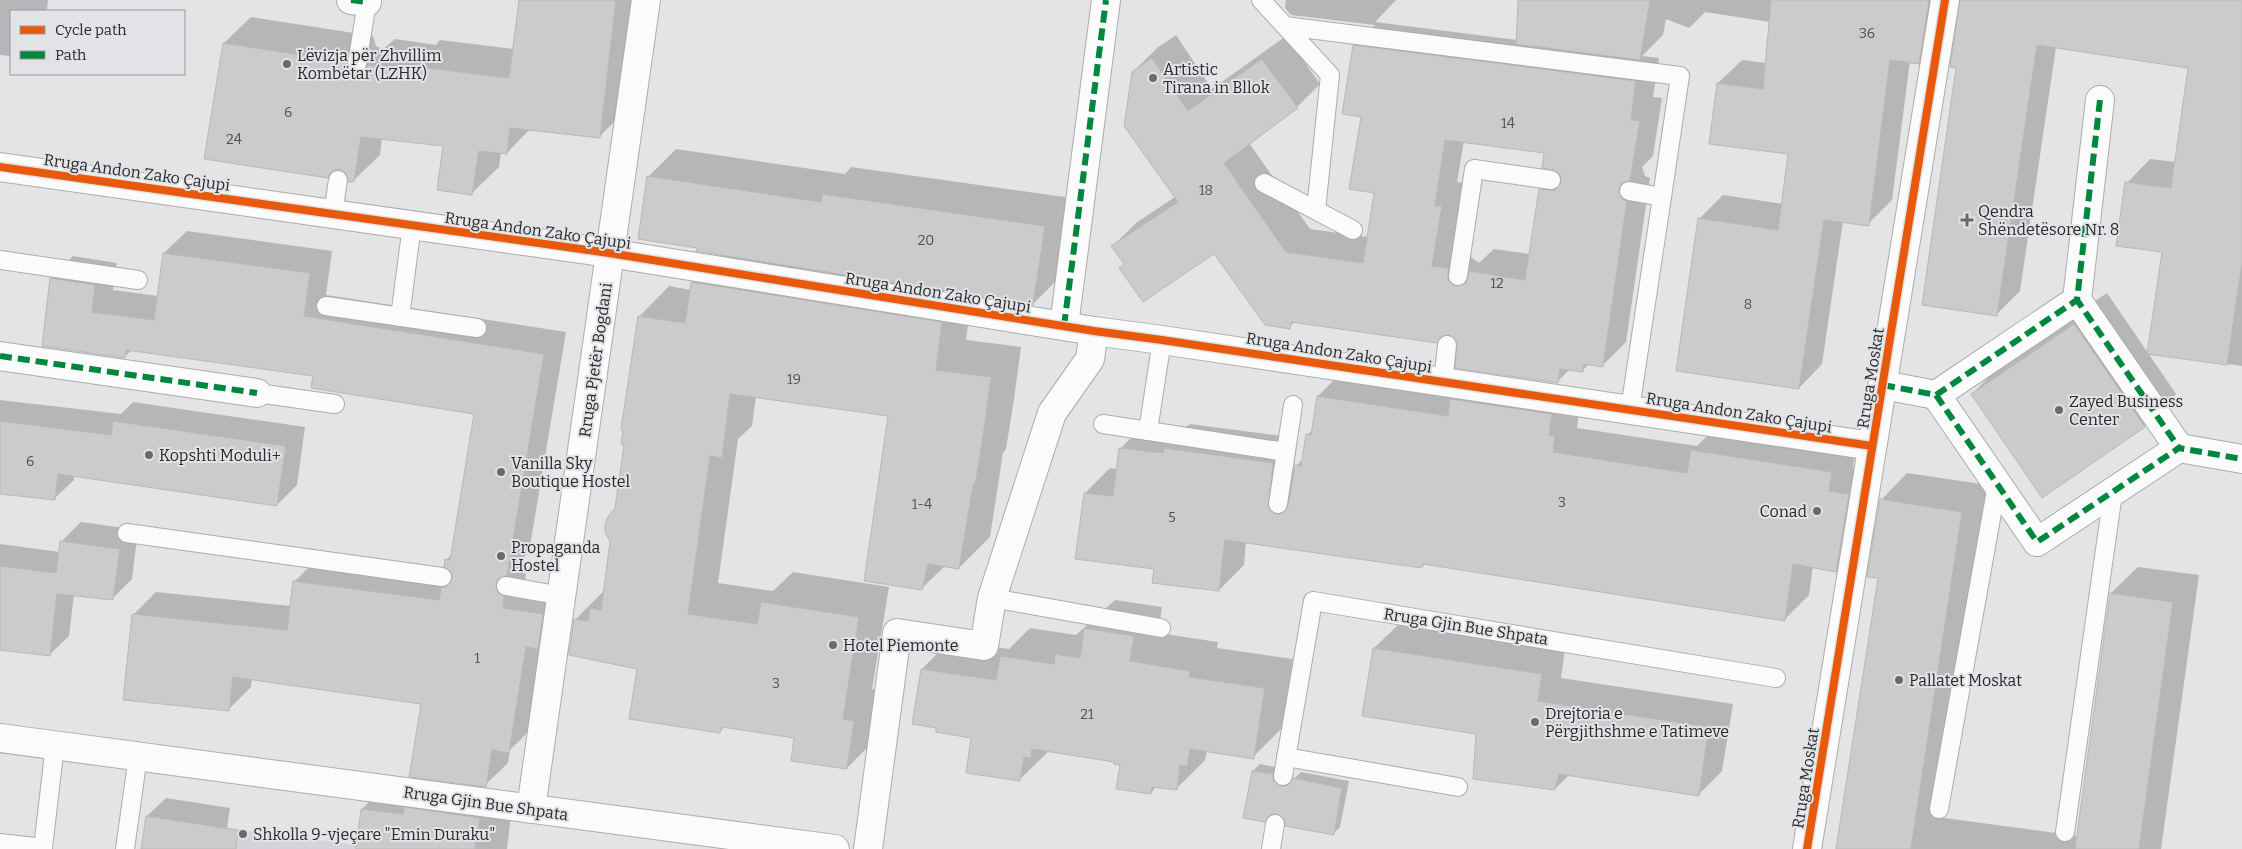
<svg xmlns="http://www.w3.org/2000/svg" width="2242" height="849" viewBox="0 0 2242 849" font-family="Bitter,serif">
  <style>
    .built { fill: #d3d4db }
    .shadow { fill: #0003; fill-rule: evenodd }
    .building { fill: #cbcbcc; stroke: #b8b8b9; fill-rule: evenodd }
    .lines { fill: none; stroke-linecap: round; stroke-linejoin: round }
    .lane-casing { stroke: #abacad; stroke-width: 20 }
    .street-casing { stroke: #abacad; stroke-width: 30 }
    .lane { stroke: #fbfbfb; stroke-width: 18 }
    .street { stroke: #fbfbfb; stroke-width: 28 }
    .quiet { stroke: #00873e; stroke-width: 6; stroke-dasharray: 12 6; stroke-linecap: butt }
    .cycleway-casing { stroke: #e2e3e6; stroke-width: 11 }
    .cycleway { stroke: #e8590c; stroke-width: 8 }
    .poi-dot { fill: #6a6a6b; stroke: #e2e3e6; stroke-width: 2 }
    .labels { text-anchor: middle; stroke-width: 4; stroke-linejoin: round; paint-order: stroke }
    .number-label { font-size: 14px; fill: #525252 }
    .poi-label { font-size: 16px; fill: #29292a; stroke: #e2e3e6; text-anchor: start }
    .street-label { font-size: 16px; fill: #29292a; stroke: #e2e3e6 }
  </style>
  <rect width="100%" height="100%" fill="#e3e4e5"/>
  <!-- built -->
  <polygon class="built" points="212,826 356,845 356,849 208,849"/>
  <!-- shadow -->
  <g class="shadow">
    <polygon points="0,0 48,0 47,11 11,11 11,56 0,55"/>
    <polygon points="520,0 640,0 626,110 599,137 530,129 507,153 501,152 499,167 472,193 444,145 382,138 380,155 353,181 346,171 339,168 327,177 224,43 251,17 373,36 376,46 383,49 395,39 436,45 440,40 514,49"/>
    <path d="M1286 0H1396L1375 22 1517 40 1519 0H1948L1942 38 1918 62 1910 61 1892 200 1868 224 1843 221 1822 364 1799 388 1699 219 1723 195 1783 204 1790 153 1718 83 1742 60 1766 63 1770 22 1705 12 1689 28 1666 19 1663 35 1642 56 1659 58 1653 97 1662 98 1653 156 1642 167 1645 176 1650 178 1626 342 1602 366 1589 364 1582 371 1570 369 1557 382 1458 341 1449 333 1444 334 1436 342 1295 321 1289 328 1215 253 1125 263 1113 246 1136 223 1175 197 1133 72 1157 48 1176 35 1212 89 1286 36 1320 84 1297 107 1249 143 1310 229 1368 237 1375 192 1362 116 1354 46 1375 25 1291 15 1285 8ZM1464 141 1546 152 1558 172 1540 190 1530 254 1494 249 1479 263 1471 257 1464 183 1457 182Z"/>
    <polygon points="1961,0 2242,0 2242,366 2149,353 2163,251 2127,183 2150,159 2176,162 2190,67 2056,47 2020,291 1997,314 1957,67"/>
    <polygon points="676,149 845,174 851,167 1072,198 1061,276 1033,304 972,294 966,340 1021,347 1014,399 1006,449 1003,453 990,537 959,568 945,566 921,589 889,415 756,396 752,426 738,439 718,583 773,591 793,572 889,587 872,689 884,691 877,738 847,768 796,737 725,726 720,732 575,620 605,590 626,444 639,317 669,286 691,290 692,283 721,254 698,247 648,177"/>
    <polygon points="187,231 332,251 326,295 566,332 529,552 518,563 521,572 526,574 524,586 564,592 530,730 510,750 508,763 485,785 423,703 252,679 251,687 229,709 134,614 156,592 291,606 295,581 317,559 452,577 453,572 446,560 453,553 475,413 314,375 132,350 124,357 51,279 73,256 117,263 113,290 158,296 164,253"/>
    <polygon points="2107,293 2176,394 2145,426 2042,496 1972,394 2004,362"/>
    <polygon points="1343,371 1579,411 1577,428 1697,446 1717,426 1856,448 1853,467 1873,470 1861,545 1836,570 1813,566 1809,595 1785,619 1426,563 1422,567 1246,541 1244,565 1219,590 1155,568 1085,493 1110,468 1117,469 1120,449 1145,424 1185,428 1190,424 1298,438 1293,469 1304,458 1307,435 1313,429 1318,396"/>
    <polygon points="0,400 121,414 133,402 305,427 297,485 277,505 74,475 74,480 54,499 0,493"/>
    <polygon points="1907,473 1988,485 1937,817 2078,836 2111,593 2138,567 2199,575 2161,849 1838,849 1879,577 1881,500"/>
    <polygon points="81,522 138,530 132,579 112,599 74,594 69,636 49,655 0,649 0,544 60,552 61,542"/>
    <polygon points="1115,600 1162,607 1158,633 1218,642 1217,648 1293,659 1282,728 1253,757 1207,750 1205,760 1176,789 1157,786 1151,793 1115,761 1049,751 1020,779 973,737 922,669 951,640 1009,649 1030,628 1076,635"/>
    <polygon points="1398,625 1565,650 1561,678 1733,704 1722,771 1698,795 1569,775 1555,789 1478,733 1374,648"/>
    <polygon points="1260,764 1279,768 1288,780 1294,779 1301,772 1349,781 1340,827 1333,834 1286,819 1253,771"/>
    <polygon points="380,791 512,807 507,849 357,849 362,809"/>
    <polygon points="166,798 230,808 224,849 142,849 147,816"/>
  </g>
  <!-- building -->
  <g class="building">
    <polygon points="519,0 616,0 600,138 510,128 507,154 479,151 472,195 437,190 443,146 361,137 354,182 348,182 345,172 339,169 330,173 328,178 204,159 223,43 347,62 350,72 356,74 365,71 368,65 412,71 413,66 509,78"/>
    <polygon points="1518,0 1650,0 1640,60 1516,44"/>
    <polygon points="1771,0 1929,0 1919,64 1890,60 1869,226 1824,220 1799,389 1676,371 1698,218 1778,230 1788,154 1709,144 1717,83 1763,89"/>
    <polygon points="1960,0 2242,0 2242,263 2227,365 2147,354 2162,252 2116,246 2125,182 2171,188 2188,68 2037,45 1997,316 1922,305 1956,68 1950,67"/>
    <path d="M1353 45 1636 81 1631 120 1640 121 1630 181 1621 184 1619 190 1622 199 1627 201 1603 367 1584 364 1583 372 1560 369 1558 383 1455 368 1457 341 1449 335 1442 336 1437 343 1291 322 1290 329 1265 325 1214 254 1143 302 1119 268 1124 264 1111 246 1178 202 1124 126 1132 72 1152 58 1188 111 1262 59 1298 108 1224 163 1286 252 1363 263 1374 193 1349 189 1361 117 1342 114ZM1445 140 1544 153 1542 168 1553 170 1561 176V182L1555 190 1539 189 1525 280 1469 271 1466 283 1456 286 1448 280V268L1432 266 1442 206H1435Z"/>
    <polygon points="647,176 821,202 822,194 1045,226 1033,305 696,251 697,248 638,239"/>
    <polygon points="163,253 310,273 304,316 544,354 507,576 498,579 496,585 499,594 504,596 503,608 543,614 538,649 526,647 509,753 492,750 486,787 409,777 421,704 233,677 229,711 123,700 132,614 287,630 293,581 439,600 441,588 446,587 452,579 452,573 444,567 445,559 450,560 474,414 311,388 313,376 126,350 125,358 42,346 50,278 95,285 92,312 154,320"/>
    <polygon points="691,282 942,322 936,370 991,377 984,430 976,481 973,485 959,569 928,564 922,590 864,581 888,416 730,394 722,458 710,456 688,614 757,624 761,602 859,617 843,719 854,721 847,769 791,761 794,738 722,727 720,733 629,719 637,669 569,655 574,619 588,621 590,608 601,610 610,542 605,532 605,525 607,518 615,508 624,445 621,444 623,432 621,429 638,316 685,323"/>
    <polygon points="2074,324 2145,427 2042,498 1971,394"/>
    <polygon points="1317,396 1448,416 1450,399 1552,414 1549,435 1555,436 1553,452 1687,473 1691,450 1832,472 1829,491 1849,494 1836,572 1793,564 1785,621 1423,564 1422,568 1225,540 1219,591 1152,583 1154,569 1075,559 1084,493 1113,496 1119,448 1163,453 1164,448 1273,463 1268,507 1276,514 1282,514 1288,506 1295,465 1301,466 1306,434 1311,435"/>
    <polygon points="0,421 111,435 113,421 286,446 277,506 58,474 55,500 0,494"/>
    <polygon points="1880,499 1962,512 1911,849 1836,849 1878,578 1867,577"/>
    <polygon points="60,541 120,549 113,600 57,594 50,656 0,650 0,566 56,573"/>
    <polygon points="2110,593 2173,602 2139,849 2075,849"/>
    <polygon points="1084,628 1134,636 1130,661 1190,671 1189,677 1265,688 1254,759 1190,749 1187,767 1180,765 1177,790 1152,787 1151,794 1116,789 1120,765 1114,764 1114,762 1032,749 1031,758 1024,757 1020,781 966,773 971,738 936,732 936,728 912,724 921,669 996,680 1000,656 1054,664 1055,654 1080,658"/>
    <polygon points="1373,648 1542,674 1538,701 1709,727 1699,796 1559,774 1555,790 1473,779 1476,734 1362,716"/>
    <polygon points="1252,771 1273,774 1273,780 1281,786 1287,786 1293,778 1342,788 1334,835 1285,826 1285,820 1277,814 1271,814 1265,822 1243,818"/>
    <polygon points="404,807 480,818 475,849 356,849 361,809 403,814"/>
    <polygon points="146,816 238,830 236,849 141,849"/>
  </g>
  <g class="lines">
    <defs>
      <g id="lane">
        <polyline points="1261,0 1330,75 1316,210"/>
        <polyline points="1285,26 1680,76 1662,197"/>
        <polyline points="357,64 367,2"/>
        <polyline points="1264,183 1353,230"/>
        <polyline points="1629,191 1662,197 1630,409"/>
        <polyline points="333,214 338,180"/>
        <polyline points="0,260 138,280"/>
        <polyline points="1458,276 1474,169 1551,180"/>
        <polyline points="326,306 477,328"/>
        <polyline points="400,317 412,225"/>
        <polyline points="1443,382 1447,345"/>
        <polyline points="257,393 335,404"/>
        <polyline points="1103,424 1285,452"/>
        <polyline points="1148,431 1162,340"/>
        <polyline points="1278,504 1293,405"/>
        <polyline points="127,533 442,577"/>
        <polyline points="506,586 562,596"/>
        <polyline points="992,598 1161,628"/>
        <polyline points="1286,757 1458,787"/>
        <polyline points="1283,776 1313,601 1776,678"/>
        <polyline points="1939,809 1997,485"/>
        <polyline points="2065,832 2113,493"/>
        <polyline points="0,843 43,848 55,745"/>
        <polyline points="125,849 138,756"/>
        <polyline points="1271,849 1275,824"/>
      </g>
      <g id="street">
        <polyline points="351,0 367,2"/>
        <polyline points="2100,100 2077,300 2179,448"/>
        <polyline points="0,167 609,253 1094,331 1162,340 1872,446"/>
        <polyline points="1064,326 1106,0"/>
        <polyline points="0,356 257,393"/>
        <polyline points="1883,385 1936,395 2077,300"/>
        <polyline points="1936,395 2037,542 2179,448 2242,459"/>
        <polyline points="0,738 835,849"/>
        <polyline points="531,809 646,0"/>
        <polyline points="868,849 897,633 984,646 992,598 1052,413 1090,359 1094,331"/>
        <polyline points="1807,849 1945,0"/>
      </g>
    </defs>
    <!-- lane casing -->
    <use href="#lane" class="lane-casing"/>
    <!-- street casing -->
    <use href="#street" class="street-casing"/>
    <!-- lane -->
    <use href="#lane" class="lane"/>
    <!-- street -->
    <use href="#street" class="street"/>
    <!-- quiet -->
    <g class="quiet">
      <polyline points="351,0 367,2"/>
      <polyline points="2100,100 2077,300 2179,448"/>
      <polyline points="1064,326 1106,0"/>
      <polyline points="0,356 257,393"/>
      <polyline points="1883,385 1936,395 2077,300"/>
      <polyline points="1936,395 2037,542 2179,448 2242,459"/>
    </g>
    <defs>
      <g id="cycleway">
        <polyline points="0,167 609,253 1094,331 1162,340 1872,446"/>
        <polyline points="1807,849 1945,0"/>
      </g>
    </defs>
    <!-- cycleway casing -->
    <use href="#cycleway" class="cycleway-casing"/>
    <!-- cycleway -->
    <use href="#cycleway" class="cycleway"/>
  </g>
  <!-- markers -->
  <g class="poi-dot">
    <circle cx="287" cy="64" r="5"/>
    <circle cx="1153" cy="78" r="5"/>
    <path d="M1964.5 212.5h5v5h5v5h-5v5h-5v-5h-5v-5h5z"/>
    <circle cx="2059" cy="410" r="5"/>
    <circle cx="149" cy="455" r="5"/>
    <circle cx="501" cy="472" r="5"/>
    <circle cx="1817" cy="511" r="5"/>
    <circle cx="501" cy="556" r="5"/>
    <circle cx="833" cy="645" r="5"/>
    <circle cx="1899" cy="680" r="5"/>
    <circle cx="1535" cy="722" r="5"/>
    <circle cx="243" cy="834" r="5"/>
  </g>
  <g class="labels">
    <!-- number labels -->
    <g class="number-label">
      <text x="1867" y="38">36</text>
      <text x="288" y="117">6</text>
      <text x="1508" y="128">14</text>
      <text x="234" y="144">24</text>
      <text x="1206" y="195">18</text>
      <text x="926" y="245">20</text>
      <text x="1497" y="288">12</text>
      <text x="1748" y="309">8</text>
      <text x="794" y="384">19</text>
      <text x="30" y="466">6</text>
      <text x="1562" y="507">3</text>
      <text x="922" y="509">1-4</text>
      <text x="1172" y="522">5</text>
      <text x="477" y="663">1</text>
      <text x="776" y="688">3</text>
      <text x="1087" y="719">21</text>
    </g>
    <!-- poi labels -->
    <g class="poi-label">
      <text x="297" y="61">Lëvizja për Zhvillim<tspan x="297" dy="18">Kombëtar (LZHK)</tspan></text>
      <text x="1163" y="75">Artistic<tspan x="1163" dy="18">Tirana in Bllok</tspan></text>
      <text x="1978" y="217">Qendra<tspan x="1978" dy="18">Shëndetësore Nr. 8</tspan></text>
      <text x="2069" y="407">Zayed Business<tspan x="2069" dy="18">Center</tspan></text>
      <text x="159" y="461">Kopshti Moduli+</text>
      <text x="511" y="469">Vanilla Sky<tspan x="511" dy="18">Boutique Hostel</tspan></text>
      <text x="1807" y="517" text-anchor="end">Conad</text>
      <text x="511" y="553">Propaganda<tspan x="511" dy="18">Hostel</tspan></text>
      <text x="843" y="651">Hotel Piemonte</text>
      <text x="1909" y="686">Pallatet Moskat</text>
      <text x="1545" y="719">Drejtoria e<tspan x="1545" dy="18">Përgjithshme e Tatimeve</tspan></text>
      <text x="253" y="840">Shkolla 9-vjeçare "Emin Duraku"</text>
    </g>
    <!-- street labels -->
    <g class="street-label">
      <text transform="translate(137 172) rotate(8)" y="6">Rruga Andon Zako Çajupi</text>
      <text transform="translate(538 230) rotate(8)" y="6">Rruga Andon Zako Çajupi</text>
      <text transform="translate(938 292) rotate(9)" y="6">Rruga Andon Zako Çajupi</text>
      <text transform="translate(1339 352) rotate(9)" y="6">Rruga Andon Zako Çajupi</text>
      <text transform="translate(595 360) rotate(-82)" y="6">Rruga Pjetër Bogdani</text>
      <text transform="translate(1870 378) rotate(-81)" y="6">Rruga Moskat</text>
      <text transform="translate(1739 412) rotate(9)" y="6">Rruga Andon Zako Çajupi</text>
      <text transform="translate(1466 626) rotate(9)" y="6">Rruga Gjin Bue Shpata</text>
      <text transform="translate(1805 778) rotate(-81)" y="6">Rruga Moskat</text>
      <text transform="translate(486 803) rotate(8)" y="6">Rruga Gjin Bue Shpata</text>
    </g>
  </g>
  <!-- legend -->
  <rect x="10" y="10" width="175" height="65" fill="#e2e3e6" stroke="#98999b"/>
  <rect x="20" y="26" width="25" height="8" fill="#e8590c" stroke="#98999b"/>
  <text x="55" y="35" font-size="15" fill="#29292a">Cycle path</text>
  <rect x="20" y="51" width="25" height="8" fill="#00873e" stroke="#98999b"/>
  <text x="55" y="60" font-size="15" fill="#29292a">Path</text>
</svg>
